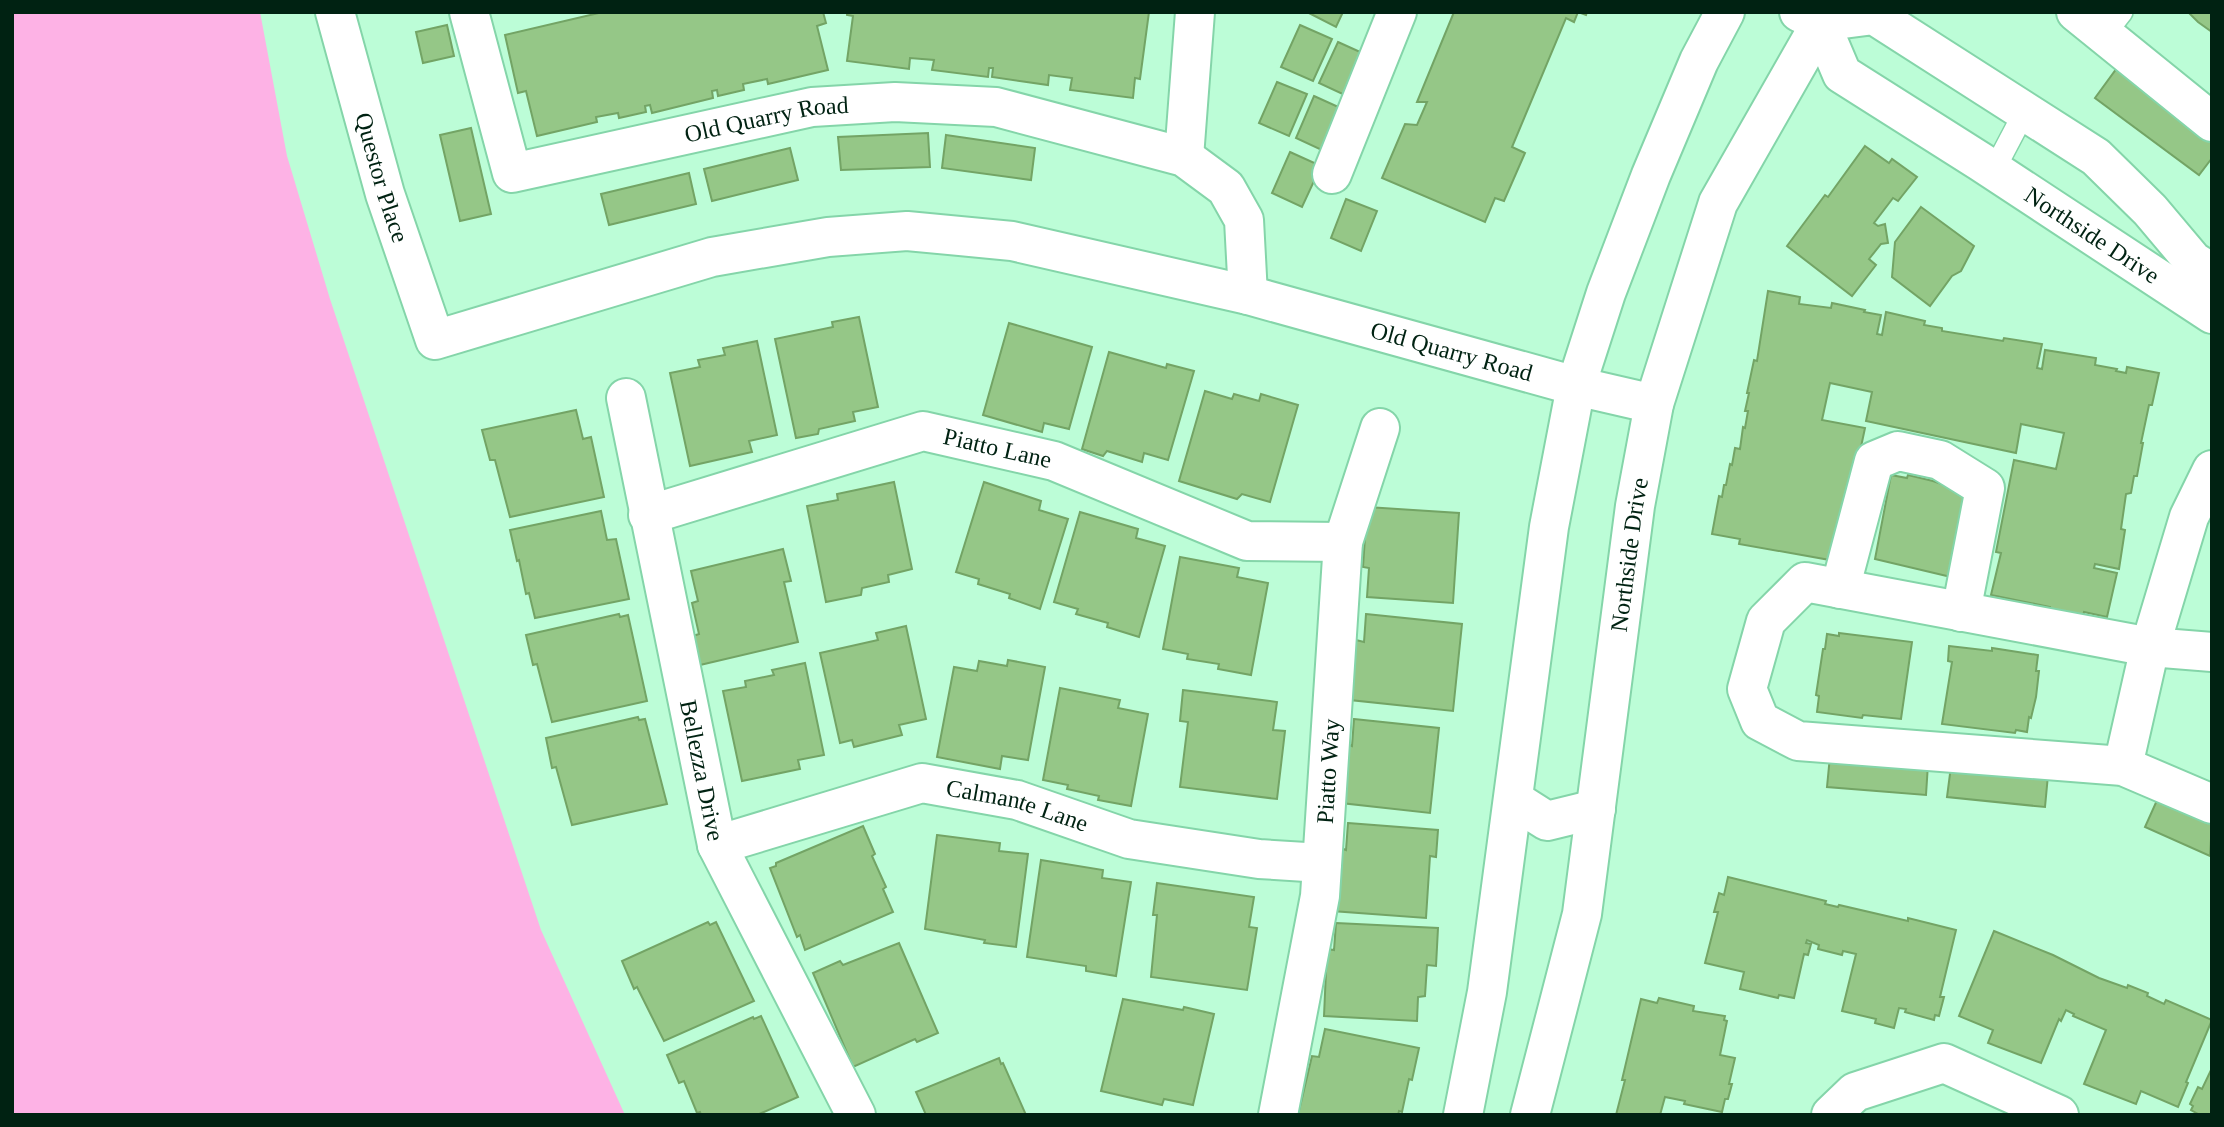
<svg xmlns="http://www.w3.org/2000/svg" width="2224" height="1127" viewBox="0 0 2224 1127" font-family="'Times New Roman',serif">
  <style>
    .green { fill: #fdb2e5 }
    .building { fill: #95c787; stroke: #73a465; stroke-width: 2 }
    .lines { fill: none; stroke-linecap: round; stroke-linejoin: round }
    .service-casing { stroke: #84d5a9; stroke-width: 24 }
    .minor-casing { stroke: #84d5a9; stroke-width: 42 }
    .tertiary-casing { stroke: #84d5a9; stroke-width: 42 }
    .service { stroke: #fff; stroke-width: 21 }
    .minor { stroke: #fff; stroke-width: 38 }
    .tertiary { stroke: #fff; stroke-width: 38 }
    .labels { text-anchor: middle; stroke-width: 7; stroke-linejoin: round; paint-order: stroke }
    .street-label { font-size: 24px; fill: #002212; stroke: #fff }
  </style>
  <rect width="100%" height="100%" fill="#bcfdd7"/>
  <!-- green -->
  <polygon class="green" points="12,12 260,12 287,156 330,299 541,930 625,1115 12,1115"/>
  <!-- building -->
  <g class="building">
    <polygon points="603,12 823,12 826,23 817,26 828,70 768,84 767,79 743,84 744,90 718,96 717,90 712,91 713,98 652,113 650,105 645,106 646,112 619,118 618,113 596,117 597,122 537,136 526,91 518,93 505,35"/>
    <polygon points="847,12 1149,12 1140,79 1135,78 1133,98 1070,90 1072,78 1049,75 1048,85 992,77 993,68 989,68 988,77 932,70 934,60 910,58 909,69 847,61 853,16 847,15"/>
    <polygon points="1307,12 1343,12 1336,27"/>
    <polygon points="1454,12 1587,12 1586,15 1578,12 1574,22 1566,18 1512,147 1525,153 1504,201 1495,198 1485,222 1382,178 1405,124 1417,125 1427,102 1417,102"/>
    <polygon points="2188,12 2212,12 2212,32 2198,22"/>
    <polygon points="447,25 454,56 423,63 416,32"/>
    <polygon points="1300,25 1332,39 1313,81 1281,67"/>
    <polygon points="1338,42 1369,56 1349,97 1319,83"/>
    <polygon points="2117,68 2212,137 2212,158 2199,175 2095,98"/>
    <polygon points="1277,82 1307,94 1289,136 1259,123"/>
    <polygon points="1314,96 1345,110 1326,152 1296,138"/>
    <polygon points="471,128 491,214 460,221 440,135"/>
    <polygon points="928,133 930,167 841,170 838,137"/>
    <polygon points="946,135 1035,148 1031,180 942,168"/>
    <polygon points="1865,146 1889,163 1892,159 1917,177 1898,201 1893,198 1874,223 1878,226 1885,224 1888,243 1881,244 1869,259 1876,265 1852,296 1787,246 1825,195 1828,197"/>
    <polygon points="790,148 798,180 712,201 704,169"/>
    <polygon points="1290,152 1321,166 1302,207 1272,193"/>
    <polygon points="689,173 696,204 609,225 601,194"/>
    <polygon points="1346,199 1377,211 1361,251 1331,238"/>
    <polygon points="1921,207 1974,246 1961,271 1952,276 1930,306 1892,277 1895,242"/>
    <polygon points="1768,291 1800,297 1799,304 1831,308 1832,303 1865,310 1864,312 1881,315 1877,334 1882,335 1886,312 1925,321 1924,325 1942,328 1942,331 2003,341 2004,338 2042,344 2037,368 2042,369 2045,350 2096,358 2095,365 2117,369 2116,371 2126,373 2127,367 2159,373 2152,405 2149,405 2141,443 2143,443 2137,476 2134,476 2131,493 2126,494 2121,529 2125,530 2119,569 2095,564 2094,568 2117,573 2107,617 2084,612 2083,616 2050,609 2050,607 1991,595 2001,553 1996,552 2014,460 2056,469 2064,433 2021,424 2016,453 1866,421 1872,392 1830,383 1822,420 1865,428 1858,461 1830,560 1739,544 1740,539 1712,534 1719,496 1722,497 1724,485 1726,485 1730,464 1732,465 1735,448 1740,449 1743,427 1745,428 1748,411 1745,411 1749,393 1747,393 1754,360 1757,361"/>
    <polygon points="859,317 878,407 853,412 855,421 819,429 818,434 796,438 775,339 833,327 832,322"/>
    <polygon points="1009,323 1092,347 1069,429 1044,423 1042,432 983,415"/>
    <polygon points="757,341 777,435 749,441 752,452 690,466 670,373 700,367 698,360 725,355 723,348"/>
    <polygon points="1109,352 1166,368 1167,364 1194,371 1168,460 1144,453 1142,462 1107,451 1103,456 1082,449"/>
    <polygon points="1205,391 1232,399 1234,394 1259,401 1261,394 1298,405 1270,502 1242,494 1237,499 1179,481"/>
    <polygon points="576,410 583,439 591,437 604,497 510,517 495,460 490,460 482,430"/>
    <polygon points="1891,475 1907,478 1908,475 1933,481 1967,493 1951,577 1875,559"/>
    <polygon points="894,482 912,569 888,575 889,582 862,588 861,595 826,602 807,506 838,500 837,494"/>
    <polygon points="984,482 1041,501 1039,510 1068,519 1040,609 1009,598 1010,594 978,584 979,579 956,572"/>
    <polygon points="1367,507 1459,513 1453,603 1367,597 1369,568 1363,567"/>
    <polygon points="601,511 607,540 616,539 629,599 535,618 529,593 526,594 519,560 517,561 510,530"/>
    <polygon points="1080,512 1138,529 1136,538 1165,546 1139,637 1107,627 1108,623 1076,614 1078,609 1054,602"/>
    <polygon points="783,549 791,581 784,582 798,642 700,665 693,636 699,634 692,603 698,601 691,571"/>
    <polygon points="1180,557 1239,568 1237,577 1268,583 1251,675 1218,669 1219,664 1187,659 1188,654 1163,649"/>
    <polygon points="619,614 620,617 628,615 647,701 552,722 537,664 533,665 526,635"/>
    <polygon points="1366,614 1462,624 1453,711 1350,700 1356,640 1364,642"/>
    <polygon points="906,626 926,719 899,725 902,735 854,747 852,740 840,743 820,653 878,640 876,633"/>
    <polygon points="1839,633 1912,642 1901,719 1863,715 1862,718 1817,712 1819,696 1816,695 1823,649 1825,649 1827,634 1839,636"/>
    <polygon points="1949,646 1992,651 1992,648 2038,655 2036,671 2039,671 2036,697 2031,718 2029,717 2027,732 2016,730 2015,733 1942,724 1952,662 1948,661"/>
    <polygon points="1008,660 1045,667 1028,760 1002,756 1000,769 937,757 954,667 977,671 979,661 1007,666"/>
    <polygon points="805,663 824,755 798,760 800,769 742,781 723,691 746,687 745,681 774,675 772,670"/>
    <polygon points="1060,688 1120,700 1118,708 1148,714 1131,806 1098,800 1099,796 1067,789 1068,785 1043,780"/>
    <polygon points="1183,690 1277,702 1273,730 1285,731 1277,799 1180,787 1188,722 1180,721"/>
    <polygon points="638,717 639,720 645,719 667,804 572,825 556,767 552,768 546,738"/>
    <polygon points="1354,719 1439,728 1430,813 1341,803 1341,742 1352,746"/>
    <polygon points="1830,756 1928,764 1926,795 1827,787"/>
    <polygon points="1951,766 2048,775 2045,807 1947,797"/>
    <polygon points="2158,798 2212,822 2210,856 2145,827"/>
    <polygon points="1348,823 1438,830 1436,857 1430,856 1426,918 1332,911 1336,846 1346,850"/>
    <polygon points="863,826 875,854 872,856 886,887 883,889 893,912 805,950 800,935 797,937 770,868 776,866 776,863"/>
    <polygon points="937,835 1000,843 999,851 1028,854 1016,947 984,943 985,940 925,929"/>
    <polygon points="1041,860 1103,870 1102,878 1131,882 1116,976 1086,971 1086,966 1027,957"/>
    <polygon points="1728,877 1826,901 1825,904 1838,907 1839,905 1908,921 1908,918 1956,930 1940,997 1944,997 1939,1016 1935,1015 1934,1020 1905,1012 1906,1009 1899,1008 1894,1028 1875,1023 1876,1019 1842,1011 1856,954 1843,951 1842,955 1818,949 1819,945 1807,940 1806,943 1811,944 1808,955 1804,954 1794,998 1779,995 1778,998 1740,989 1744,972 1705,963 1718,912 1714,912 1719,893 1724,895"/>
    <polygon points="1157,883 1254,897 1249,927 1257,928 1247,990 1151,977 1157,915 1153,915"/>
    <polygon points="708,922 710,925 716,922 754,1001 664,1041 637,987 634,989 622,961"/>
    <polygon points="1336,923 1438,928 1436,966 1427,965 1425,996 1418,997 1417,1021 1324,1016 1327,949 1334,950"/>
    <polygon points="1994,931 2053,955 2099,978 2127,988 2128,985 2148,993 2147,996 2164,1004 2166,1000 2212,1020 2186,1082 2188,1083 2178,1107 2141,1091 2136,1104 2084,1084 2106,1030 2073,1016 2074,1014 2066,1010 2061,1021 2059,1019 2041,1063 1988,1043 1993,1030 1959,1016"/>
    <polygon points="899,943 938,1033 917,1042 915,1039 853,1067 813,973 840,961 843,965"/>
    <polygon points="1659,998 1694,1006 1693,1011 1725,1016 1724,1020 1727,1021 1720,1055 1735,1058 1729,1084 1732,1084 1728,1099 1725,1099 1722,1112 1684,1104 1685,1101 1665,1097 1660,1115 1616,1115 1625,1080 1622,1080 1641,999 1657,1003"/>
    <polygon points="1123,999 1183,1010 1184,1007 1214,1014 1193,1105 1164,1099 1162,1105 1101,1091"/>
    <polygon points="761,1016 798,1097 757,1115 701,1115 700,1112 697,1113 684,1081 679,1083 667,1055 753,1017 754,1019"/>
    <polygon points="1325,1029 1419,1048 1412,1080 1409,1079 1402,1112 1399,1111 1398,1115 1298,1115 1312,1056 1319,1057"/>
    <polygon points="999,1058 1001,1064 1003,1063 1026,1115 926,1115 916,1092"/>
    <polygon points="2212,1068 2212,1115 2200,1115 2191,1110 2193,1106 2190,1104 2198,1087 2202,1089"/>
  </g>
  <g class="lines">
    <defs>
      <g id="service">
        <polyline points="2104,35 2122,12"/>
        <polyline points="1994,170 2025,111"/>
      </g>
      <g id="minor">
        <path id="s1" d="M335 12 385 194 435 340 712 257 828 237 907 231 1012 241 1248 295 1576 386 1654 404"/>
        <path id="s2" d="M469 12 512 173 812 107 895 102 996 107 1184 157 1226 188 1244 220 1248 295"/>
        <polyline points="1799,12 1820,22 1874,15 2096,157 2150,210 2193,261 2212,273"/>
        <polyline points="2076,12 2212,122"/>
        <path id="s3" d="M1820 22 1842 74 1981 162 2212 314"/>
        <polyline points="1184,157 1195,12"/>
        <polyline points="1332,174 1397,12"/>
        <path id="s4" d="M626 398 717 845 856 1115"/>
        <path id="s5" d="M648 515 923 431 1054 461 1247 541 1343 542"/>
        <polyline points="1840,589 1874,461 1898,451 1940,460 1985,488 1961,612"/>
        <polyline points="2212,652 2150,647 1805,582 1766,621 1747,689 1760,721 1798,741 2123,766 2212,804"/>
        <polyline points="2123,766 2150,647 2189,517 2212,470"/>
        <path id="s6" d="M717 845 922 783 1017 800 1129 839 1259 859 1322 863"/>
        <path id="s7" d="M1278 1115 1320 896 1343 542 1380 428"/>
        <polyline points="1831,1115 1855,1092 1944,1063 2059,1115"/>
      </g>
      <g id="tertiary">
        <polyline points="1514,800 1547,821 1596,809"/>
        <polyline points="1463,1115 1487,992 1549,527 1576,386 1606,293 1651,175 1699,61 1725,12"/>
        <path id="s8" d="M1530 1115 1582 914 1635 506 1654 404 1718 203 1827 12"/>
      </g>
    </defs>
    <!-- service casing -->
    <use href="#service" class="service-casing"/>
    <!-- minor casing -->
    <use href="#minor" class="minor-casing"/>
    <!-- tertiary casing -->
    <use href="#tertiary" class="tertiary-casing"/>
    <!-- service -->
    <use href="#service" class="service"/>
    <!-- minor -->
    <use href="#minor" class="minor"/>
    <!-- tertiary -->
    <use href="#tertiary" class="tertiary"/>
  </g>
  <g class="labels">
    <!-- street labels -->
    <g class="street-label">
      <text dy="8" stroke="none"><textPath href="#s2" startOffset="427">Old Quarry Road</textPath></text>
      <text dy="8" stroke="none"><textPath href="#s1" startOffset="172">Questor Place</textPath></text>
      <text dy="8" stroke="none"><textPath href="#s3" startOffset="354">Northside Drive</textPath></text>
      <text dy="8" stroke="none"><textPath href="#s1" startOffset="1388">Old Quarry Road</textPath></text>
      <text dy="8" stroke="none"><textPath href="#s5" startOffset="364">Piatto Lane</textPath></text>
      <text dy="8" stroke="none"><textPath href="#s8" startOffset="570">Northside Drive</textPath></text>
      <text dy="8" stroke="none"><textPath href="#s4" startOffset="380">Bellezza Drive</textPath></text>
      <text dy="8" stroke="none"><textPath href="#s7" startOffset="348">Piatto Way</textPath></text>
      <text dy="8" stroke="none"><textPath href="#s6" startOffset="312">Calmante Lane</textPath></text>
    </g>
  </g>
  <!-- border -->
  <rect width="2224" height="1127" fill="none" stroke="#002212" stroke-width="28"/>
</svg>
